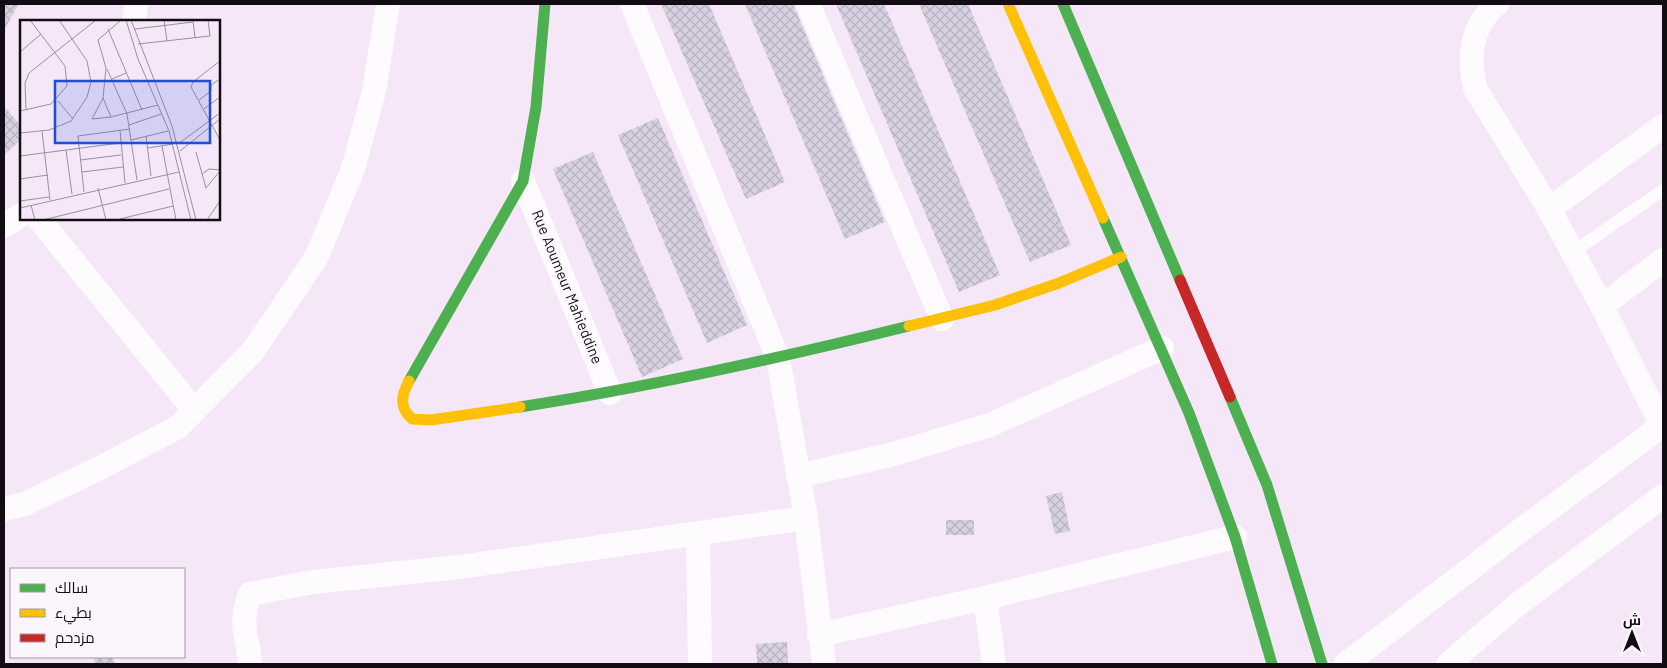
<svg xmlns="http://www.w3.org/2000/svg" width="1667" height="668" viewBox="0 0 1667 668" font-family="Barlow,Cairo,sans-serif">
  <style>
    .building { fill: url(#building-cross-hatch) }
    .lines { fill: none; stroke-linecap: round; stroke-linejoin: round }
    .lane { stroke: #fefbfe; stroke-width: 12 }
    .street { stroke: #fefbfe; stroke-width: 24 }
    .fast { stroke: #4caf50; stroke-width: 11 }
    .slow { stroke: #ffc107; stroke-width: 11 }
    .jam { stroke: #c62828; stroke-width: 11 }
    .labels { text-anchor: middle; stroke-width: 4; stroke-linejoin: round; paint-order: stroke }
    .street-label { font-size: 15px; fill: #140c15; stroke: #fbf6fc }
    .inset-road { fill: none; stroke: #9b8f9d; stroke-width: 1 }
    .view { fill: #1d4ed8; fill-opacity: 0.15; stroke: #1d4ed8; stroke-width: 2.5 }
    .inset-edge { fill: none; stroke: #140c15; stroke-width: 2.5 }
  </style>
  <defs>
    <pattern id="building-cross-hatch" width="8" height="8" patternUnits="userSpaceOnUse" patternTransform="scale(1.25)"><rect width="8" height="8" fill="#d7d0e1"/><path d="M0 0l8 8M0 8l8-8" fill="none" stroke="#b8b1c0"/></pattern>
  </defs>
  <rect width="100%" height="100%" fill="#f5e7f8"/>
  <!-- building -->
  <g class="building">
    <polygon points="4,4 18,5 4,30"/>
    <polygon points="661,4 709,4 785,182 746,199"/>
    <polygon points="745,4 793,4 885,222 845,239"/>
    <polygon points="836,4 884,4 1000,275 959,292"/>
    <polygon points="919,4 968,4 1071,245 1030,262"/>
    <polygon points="4,106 21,126 21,139 4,155"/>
    <polygon points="658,118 747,325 707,343 618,135"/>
    <polygon points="593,152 683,359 642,377 553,169"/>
    <polygon points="1062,492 1070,531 1055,534 1046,496"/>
    <rect x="946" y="520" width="28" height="15"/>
    <polygon points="787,642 788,664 757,664 756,644"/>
    <polygon points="93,657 113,657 115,664 95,664"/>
  </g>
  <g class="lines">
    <!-- lane -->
    <polyline class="lane" points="1573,252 1663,190"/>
    <!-- street -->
    <g class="street">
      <polyline points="632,4 778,358 806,518 824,664"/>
      <polyline points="808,4 942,319"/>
      <path d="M1497 4C1471 25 1468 57 1475 88L1549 209 1602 306 1663 428"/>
      <polyline points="134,21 136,4"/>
      <polyline points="523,181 610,393"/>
      <polyline points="1549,209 1663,126"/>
      <polyline points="39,219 194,410"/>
      <polyline points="4,226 21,215"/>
      <polyline points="1602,306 1663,260"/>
      <polyline points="798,476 890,455 990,425 1162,348"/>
      <polyline points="4,509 25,504 102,467 178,427 253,351 316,258 353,169 374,91 388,4"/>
      <polyline points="698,534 700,664"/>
      <polyline points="985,598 994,664"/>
      <polyline points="819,635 985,598 1235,537"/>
      <path d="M250 664C248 634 238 626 250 594L313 582 459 567 806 518"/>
      <polyline points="1346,664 1525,527 1663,425"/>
      <polyline points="1448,664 1517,605 1663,496"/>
    </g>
    <!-- fast -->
    <g class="fast">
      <polyline points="1063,4 1180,280"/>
      <polyline points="1103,218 1189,413 1235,537 1272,664"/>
      <polyline points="409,381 523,181 536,107 545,4"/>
      <polyline points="1230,397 1267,485 1322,664"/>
      <path d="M520 407C651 387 780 358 909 326"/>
    </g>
    <!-- slow -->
    <g class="slow">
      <polyline points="1008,4 1103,218"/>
      <polyline points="909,326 995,305 1059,283 1121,257"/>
      <path d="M409 381C401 396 399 407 412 419L431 420 520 407"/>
    </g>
    <!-- jam -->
    <polyline class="jam" points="1180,280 1230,397"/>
  </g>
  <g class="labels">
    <!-- street labels -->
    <g class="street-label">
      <text transform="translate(567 287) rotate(68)" y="5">Rue Aoumeur Mahieddine</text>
    </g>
  </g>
  <!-- overview -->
  <g transform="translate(20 20)">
    <rect width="200" height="200" fill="#f5e7f8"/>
    <path class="inset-road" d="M101 0 78 20 86 48 83 78 72 99 91 97 138 85M106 0 118 39 149 111 171 200M111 0 152 106 176 200M144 0 147 21M173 0 175 18M88 9 122 90M115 9 173 2M118 24 190 16 188 0M0 32 21 14M200 41 173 62 171 67 200 120M87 49 107 94 117 160M92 59 106 53M83 78 91 97M179 80 191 71V65L200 59M38 81 53 99M184 89 200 77M6 90 5 63 9 53 76 0M0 91 31 84 47 66 45 46 10 0M109 105 141 94M100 110 105 163M22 111 30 180M0 113 29 110 51 101 67 77 71 62 67 41 39 0M126 116 131 156M111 120 148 111M158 124 200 93M142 126 156 200M128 128 153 124M46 130 52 174M160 131 200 99M176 132 186 168 200 151M0 136 100 123M60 140 101 135M62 152 103 147M182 154 189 149 200 150M0 159 28 155M78 168 86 200M64 172 58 116 110 109M0 181 29 177M11 185 15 200M0 188 159 152M23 200 149 169M96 200 153 186M187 200 200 181"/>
    <path class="view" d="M35 61H190V123H35Z"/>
    <rect width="200" height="200" class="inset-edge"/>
  </g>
  <!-- border -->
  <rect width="1667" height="668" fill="none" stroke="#140c15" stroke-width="10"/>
  <!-- legend -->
  <rect x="10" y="568" width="175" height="90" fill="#fbf6fc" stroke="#9f98a0"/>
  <rect x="20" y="584" width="25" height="8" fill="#4caf50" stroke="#9f98a0"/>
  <text x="55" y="593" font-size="15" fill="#140c15">سالك</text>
  <rect x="20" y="609" width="25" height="8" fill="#ffc107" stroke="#9f98a0"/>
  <text x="55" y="618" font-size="15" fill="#140c15">بطيء</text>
  <rect x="20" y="634" width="25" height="8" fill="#c62828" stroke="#9f98a0"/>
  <text x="55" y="643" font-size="15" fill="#140c15">مزدحم</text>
  <!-- north arrow -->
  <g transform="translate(1632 633)" stroke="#fbf6fc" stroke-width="4" paint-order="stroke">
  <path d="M0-4L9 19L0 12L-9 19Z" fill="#140c15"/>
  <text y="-8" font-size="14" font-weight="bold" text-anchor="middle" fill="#140c15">ش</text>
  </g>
</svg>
